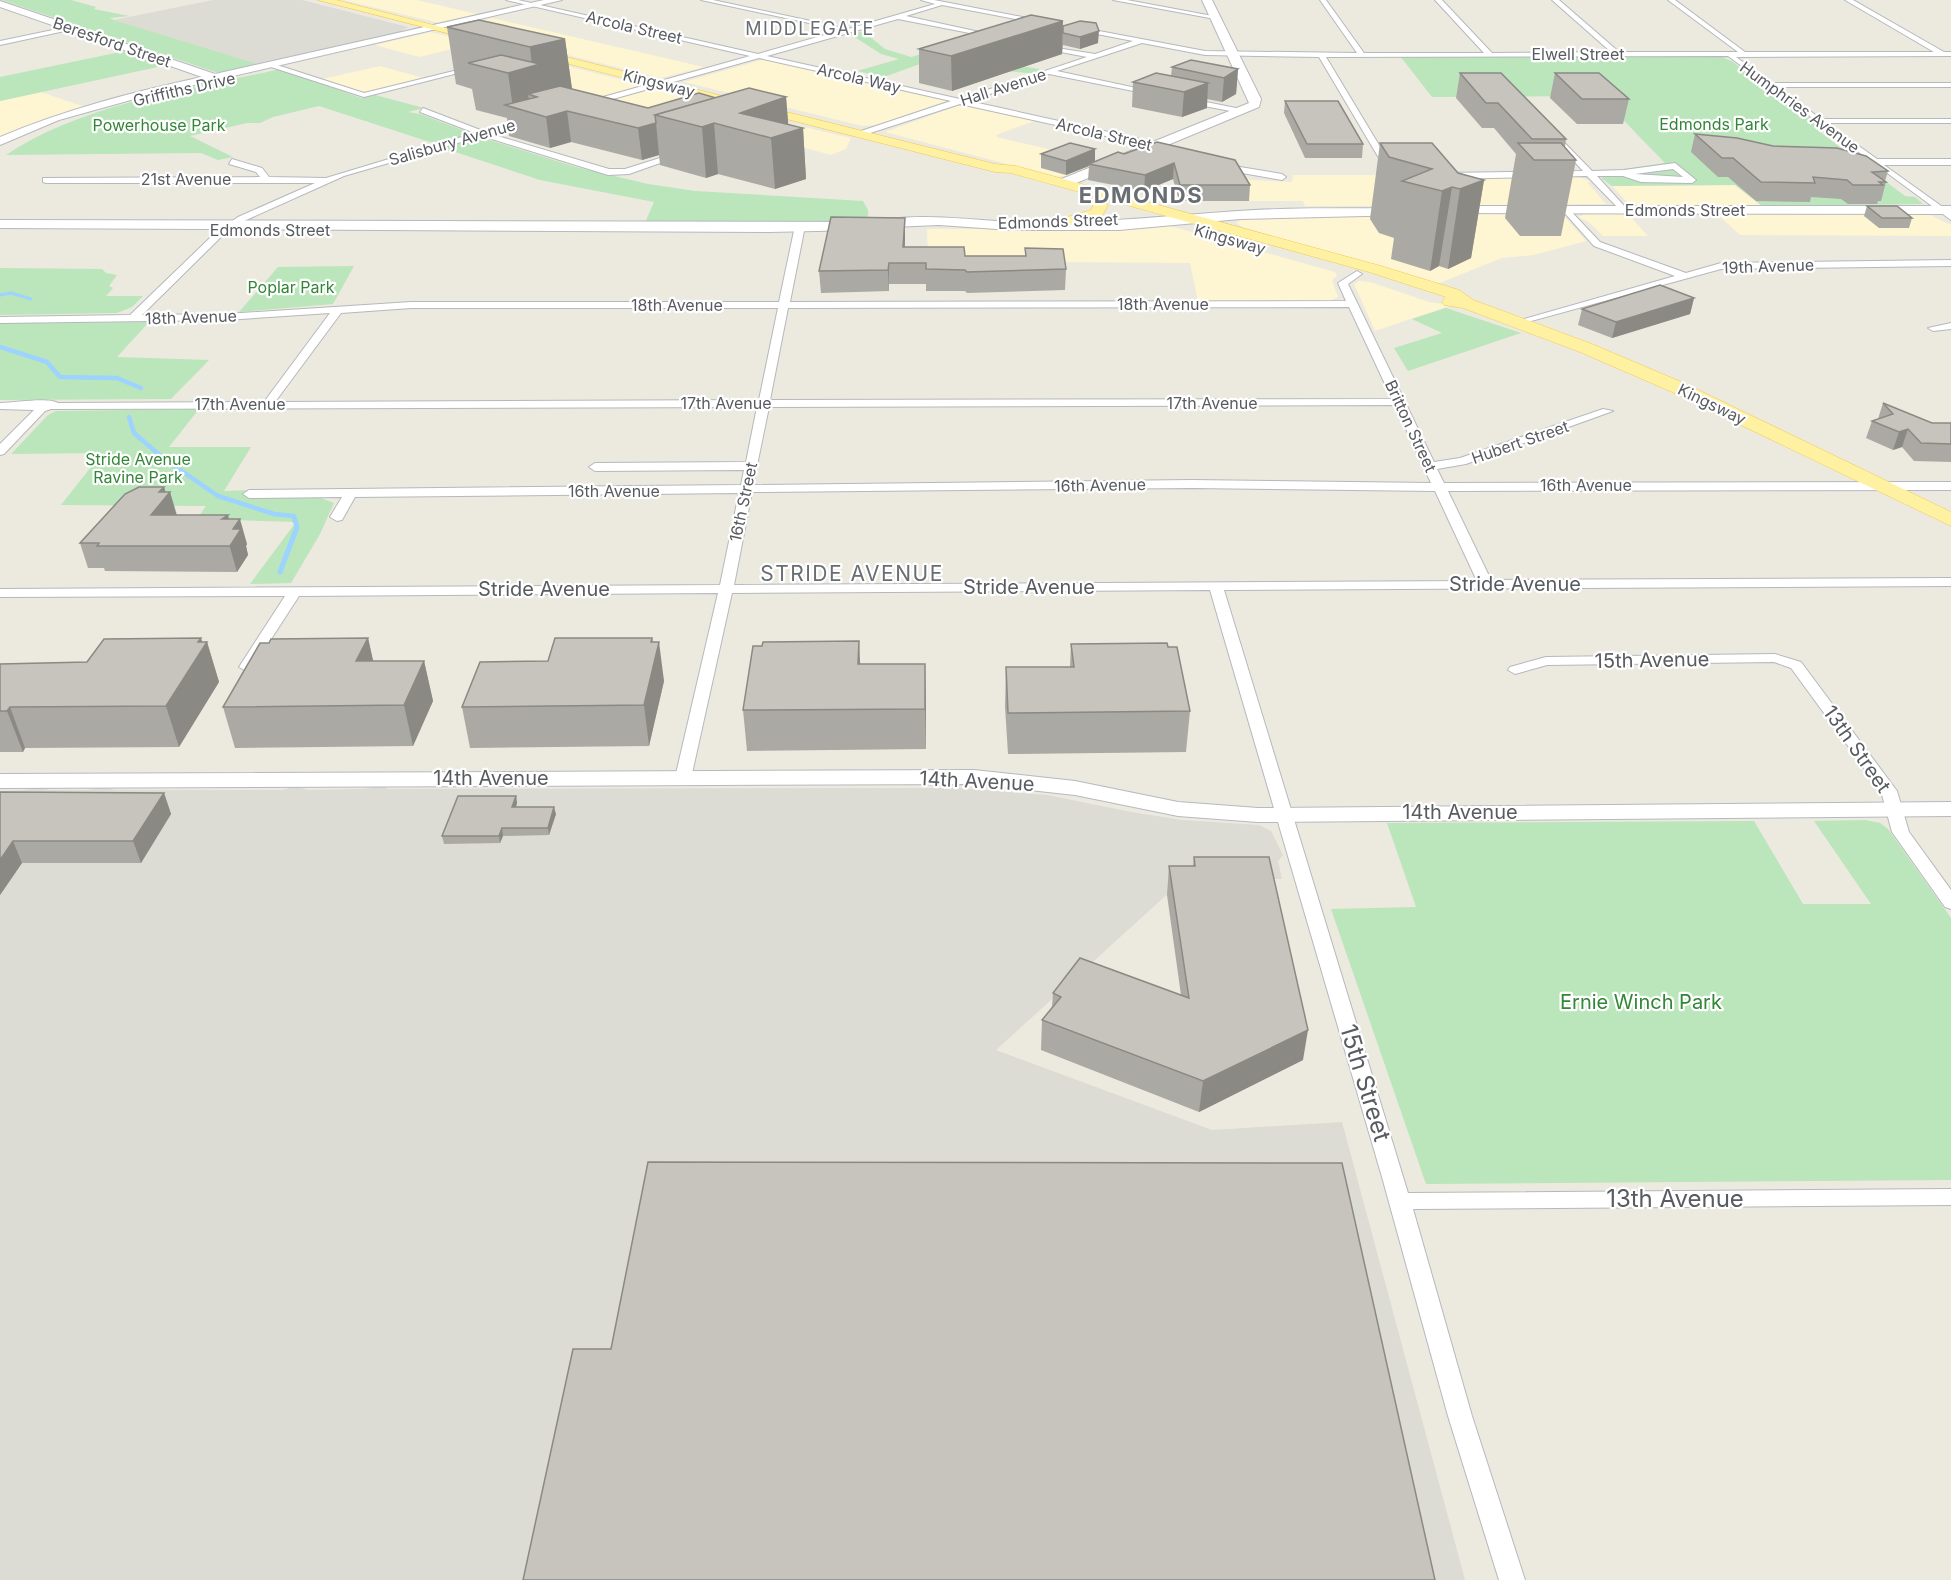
<svg xmlns="http://www.w3.org/2000/svg" width="1951" height="1580" viewBox="0 0 1951 1580" font-family="Inter,sans-serif">
  <style>
    .commercial { fill: #fef5d2 }
    .industrial { fill: #dcdbd4 }
    .green { fill: #bbe5bb }
    .lines { fill: none; stroke-linecap: round; stroke-linejoin: round }
    .stream-far2 { stroke: #9dd3ff; stroke-width: 3 }
    .stream-far1 { stroke: #9dd3ff; stroke-width: 4.5 }
    .stream { stroke: #9dd3ff; stroke-width: 5 }
    .street-casing { stroke: #b5b8bd; stroke-width: 2 }
    .secondary-casing { stroke: #b6b9bf; stroke-width: 2 }
    .primary-casing { stroke: #f4c850; stroke-width: 1 }
    .street { fill: #fff; fill-rule: evenodd }
    .secondary { fill: #fff; fill-rule: evenodd }
    .primary { fill: #fff1a2; fill-rule: evenodd }
    .wall { fill: #aba9a3 }
    .shaded-wall { fill: #8b8984 }
    .building { fill: #c7c4bd; stroke: #8b8984; stroke-width: 1.5 }
    .labels { text-anchor: middle; stroke-width: 4.5; stroke-linejoin: round; paint-order: stroke }
    .far-street-label { font-size: 16px; fill: #585c61; stroke: #fff }
    .far-park-label { font-size: 16px; fill: #338637; stroke: #fff }
    .far-neighbourhood-label { font-size: 18px; letter-spacing: 1.5px; fill: #696e73; stroke: #fff }
    .street-label { font-size: 20px; fill: #585c61; stroke: #fff }
    .park-label { font-size: 20px; fill: #338637; stroke: #fff }
    .neighbourhood-label { font-size: 21px; letter-spacing: 1.5px; fill: #696e73; stroke: #fff }
    .far-district-label { font-size: 22px; font-weight: bold; letter-spacing: 1.5px; fill: #696e73; stroke: #fff }
    .near-street-label { font-size: 24px; fill: #585c61; stroke: #fff }
  </style>
  <rect width="100%" height="100%" fill="#ece9df"/>
  <!-- commercial -->
  <g class="commercial">
    <polygon points="343,0 417,0 481,15 439,23"/>
    <polygon points="492,18 704,67 661,78 457,28"/>
    <polygon points="431,32 477,43 419,57 375,45"/>
    <polygon points="522,58 535,58 643,85 571,106"/>
    <polygon points="765,59 943,99 946,101 877,125 862,126 684,82"/>
    <polygon points="380,66 424,78 364,92 322,79"/>
    <polygon points="655,88 719,103 704,144 609,100"/>
    <polygon points="41,92 85,107 0,136 0,101"/>
    <polygon points="957,106 968,106 1035,121 996,135 997,137 1104,162 1068,176 1056,177 885,132"/>
    <polygon points="787,125 800,126 851,138 846,149 831,155 755,135"/>
    <polygon points="1198,174 1214,178 1292,182 1293,175 1386,175 1396,206 1305,206 1303,201 1176,201 1173,191 1165,189"/>
    <polygon points="1574,175 1590,181 1588,183 1606,204 1431,206 1412,181"/>
    <polygon points="1735,185 1762,206 1636,206 1628,203 1612,186"/>
    <polygon points="1442,214 1551,214 1565,217 1586,241 1534,255 1502,258 1437,284 1244,228 1236,223 1243,218"/>
    <polygon points="1586,214 1628,214 1648,236 1603,236 1589,222 1578,217"/>
    <polygon points="1717,214 1928,214 1951,225 1951,236 1740,235"/>
    <polygon points="1167,225 1335,272 1337,276 1332,280 1338,297 1330,301 1198,301 1190,263 928,261 927,229 1117,229"/>
    <polygon points="1359,281 1370,282 1429,302 1452,305 1375,331 1354,284"/>
  </g>
  <!-- industrial -->
  <g class="industrial">
    <polygon points="213,0 302,0 408,27 398,33 258,66 114,20"/>
    <polygon points="380,785 388,789 961,788 1047,795 1131,812 1182,820 1259,825 1271,831 1283,855 1278,861 1282,879 1184,879 996,1050 1212,1130 1342,1122 1465,1580 0,1580 0,791 25,790 39,787 49,790 89,790 103,786 114,790 283,790 296,786 308,790 364,789"/>
  </g>
  <!-- green -->
  <g class="green">
    <polygon points="2,0 71,0 96,7 94,9 129,16 110,18 114,20 257,64 226,73 215,72"/>
    <polygon points="859,32 873,35 869,36 885,49 911,57 939,49 983,67 1028,67 1049,71 1041,74 920,64 884,77 857,71 899,59 881,54 850,34"/>
    <polygon points="125,51 167,65 0,101 0,77"/>
    <polygon points="1400,56 1720,56 1733,62 1797,110 1792,111 1799,116 1807,116 1822,128 1816,129 1905,196 1915,197 1923,204 1762,206 1735,185 1612,186 1601,178 1605,176 1621,175 1616,170 1665,163 1600,96 1432,97"/>
    <path d="M276 70H285L361 98 375 95 424 108 408 112 420 114 468 132 463 137 436 144 319 106 273 117 260 123H247L190 136 233 157 218 160 201 153 6 155C85 103 186 90 276 70Z"/>
    <polygon points="483,138 576,167 648,184 695,191 863,201 868,210 868,222 644,225 654,202 540,180 443,148 470,139"/>
    <polygon points="354,266 333,304 239,312 278,267"/>
    <polygon points="0,268 102,269 106,273 117,275 109,286 113,288 106,296 143,296 132,307 117,313 0,315"/>
    <polygon points="1446,308 1521,333 1408,371 1394,348 1442,333 1412,319"/>
    <polygon points="149,322 117,357 209,360 171,399 0,400 0,323"/>
    <polygon points="199,409 169,447 251,447 224,491 252,490 247,497 321,498 334,503 320,534 291,583 250,584 296,522 197,519 206,506 61,505 102,453 11,454 48,415 56,411"/>
    <polygon points="1865,820 1880,823 1888,829 1951,918 1951,1180 1426,1184 1331,909 1416,907 1387,823 1754,821 1803,904 1871,904 1814,821"/>
  </g>
  <g class="lines">
    <!-- stream-far2 -->
    <polyline class="stream-far2" points="0,295 11,293 31,299"/>
    <!-- stream-far1 -->
    <g class="stream-far1">
      <polyline points="0,347 47,362 60,377 117,378 141,388"/>
      <polyline points="129,417 134,433 163,458 218,496 274,514 294,516 295,521"/>
    </g>
    <!-- stream -->
    <polyline class="stream" points="280,572 297,527 295,520"/>
    <defs>
      <g id="street">
        <polygon points="506,0 518,0 758,54 842,30 701,0 713,0 848,29 935,4 921,0 934,0 1043,21 1041,24 942,5 906,16 998,36 995,38 898,19 767,56 960,99 1087,57 1040,48 1038,45 1095,54 1133,41 1076,30 1078,27 1205,51 1357,53 1320,0 1326,0 1364,53 1484,53 1435,0 1442,0 1492,53 1611,52 1552,0 1559,0 1619,52 1738,52 1668,0 1675,0 1745,52 1934,52 1845,0 1853,0 1944,52 1951,52 1951,56 1736,57 1771,83 1951,83 1951,87 1777,87 1821,119 1951,119 1951,123 1827,123 1877,159 1951,159 1951,165 1884,165 1951,213 1951,220 1728,56 1326,57 1394,170 1390,173 1386,170 1319,57 1205,55 1142,43 1057,71 1155,92 1158,96 1049,74 969,101 1172,146 1169,150 960,104 864,135 861,131 951,101 759,58 588,106 585,102 750,56"/>
        <polygon points="1113,0 1127,0 1218,17 1215,19"/>
        <polygon points="72,26 74,29 0,45 0,41"/>
        <polygon points="271,63 364,93 474,66 478,68 364,97 271,67"/>
        <polygon points="1186,98 1241,109 1245,111 1241,113 1183,102"/>
        <path d="M423 108 483 131 532 118V122L491 134 609 169H625L679 152 683 155 629 174 608 175 482 136 344 176 244 221 220 238 142 315 226 314 411 302H779L795 226 800 223 805 226 790 302 1346 301 1338 283 1357 271 1362 274 1348 284 1434 462 1460 458 1603 409 1613 411 1466 464 1437 469 1444 483 1951 482V490L1448 491 1491 580 1951 578V586L1224 590 1408 1193 1951 1189V1205L1413 1209 1472 1416 1525 1580H1499L1448 1416 1382 1177 1210 590 732 593 691 778 683 783 675 778 718 593 299 596 251 670 246 671 239 667 285 596 0 597V589L720 585 739 493 355 497 342 520 337 521 330 517 342 497 249 498 243 494 249 490 741 485 744 470 595 471 589 467 595 463 746 462 757 407 51 409 45 411 4 454 0 455V444L34 410 0 409V403C15 403 47 397 58 403L264 402 330 313 226 320 0 323V317L130 315 214 234 238 217 315 183H46L43 182V178L260 177 256 172 229 164 232 159 262 168 269 177 326 178 475 133 420 112ZM1349 307 1392 399 770 400 788 308ZM411 308H778L759 400 275 402 341 313ZM1395 405 1431 483 1192 480 753 485 769 407ZM1192 488 1435 491 1477 581 734 585 752 492Z"/>
        <path d="M1551 129 1592 171 1624 170 1675 163 1696 180 1692 183 1641 182 1623 176H1597L1626 208V212L1623 213 1587 176 1444 179 1440 176 1444 173 1583 171 1548 133ZM1673 169 1683 177 1635 174Z"/>
        <polygon points="1222,164 1282,174 1286,177 1282,180 1219,169"/>
        <polygon points="1567,207 1600,242 1686,273 1721,263 1951,260 1951,266 1721,269 1517,325 1517,321 1675,276 1594,246 1562,210"/>
        <polygon points="1951,323 1951,329 1933,331 1928,328"/>
        <polygon points="1775,654 1801,662 1897,791 1909,832 1951,890 1951,909 1945,907 1892,832 1881,791 1791,668 1774,662 1547,665 1515,674 1508,670 1510,667 1546,657"/>
      </g>
      <g id="secondary">
        <path d="M544 0H562L138 98 59 120 0 145V137C66 109 133 92 202 77L0 7V1L215 74Z"/>
        <polygon points="1202,0 1212,0 1261,99 1259,107 1069,186 1059,186 1059,180 1249,103"/>
        <polygon points="1447,206 1951,206 1951,214 1442,213 1440,210"/>
        <path d="M1403 208 1410 212 1408 215 1240 219 1119 230H1011L939 225 892 227 882 230 875 226C891 209 985 221 1010 222 1087 225 1162 216 1238 211 1293 207 1348 209 1403 208Z"/>
        <polygon points="0,220 863,222 870,226 863,230 769,232 0,228"/>
        <polygon points="974,770 1075,781 1178,802 1258,808 1951,802 1951,816 1258,822 1178,816 1075,795 974,784 0,788 0,774"/>
      </g>
      <g id="primary">
        <polygon points="318,0 336,0 488,39 482,42"/>
        <polygon points="534,49 995,164 1016,166 1381,266 1459,290 1473,300 1592,344 1686,384 1951,512 1951,526 1672,392 1580,352 1463,308 1444,305 1442,301 1446,297 1369,272 1011,173 995,172 530,54 530,50"/>
        <polygon points="1095,197 1108,205 1102,216 1072,225 1067,223 1064,220 1067,217 1091,210 1093,206 1088,201"/>
      </g>
    </defs>
    <!-- street casing -->
    <use href="#street" class="street-casing"/>
    <!-- secondary casing -->
    <use href="#secondary" class="secondary-casing"/>
    <!-- primary casing -->
    <use href="#primary" class="primary-casing"/>
    <!-- street -->
    <use href="#street" class="street"/>
    <!-- secondary -->
    <use href="#secondary" class="secondary"/>
    <!-- primary -->
    <use href="#primary" class="primary"/>
  </g>
  <!-- wall -->
  <g class="wall">
    <polygon points="1063,26 1098,43 1080,49 1063,45 1062,54 952,91 919,83 919,49"/>
    <polygon points="447,27 565,39 572,89 648,108 716,98 786,97 788,125 803,128 806,179 775,189 718,174 706,178 660,165 659,155 642,160 571,142 550,148 509,136 507,118 476,110 472,89 456,84"/>
    <polygon points="1172,67 1238,69 1236,94 1222,102 1207,99 1207,108 1182,117 1132,107 1133,82 1171,76"/>
    <polygon points="1460,73 1566,139 1565,147 1576,160 1561,236 1520,236 1505,218 1516,154 1494,128 1482,128 1456,98"/>
    <polygon points="1555,73 1629,99 1623,124 1577,124 1550,98"/>
    <polygon points="1285,101 1363,144 1362,158 1305,158 1284,113"/>
    <polygon points="1695,134 1888,171 1885,181 1886,182 1881,201 1878,201 1877,204 1848,204 1841,199 1811,197 1810,202 1756,201 1728,177 1718,177 1691,152"/>
    <polygon points="1157,142 1250,185 1249,201 1179,201 1173,179 1144,191 1088,180 1089,166 1066,175 1041,168 1041,154 1095,162 1124,154"/>
    <polygon points="1380,143 1458,173 1484,180 1471,258 1448,269 1439,266 1430,271 1391,259 1394,238 1379,233 1370,219"/>
    <polygon points="1867,206 1912,218 1909,228 1879,228 1864,216"/>
    <polygon points="905,218 905,247 965,256 1025,256 1025,248 1066,269 1065,290 967,293 965,291 926,291 926,284 889,284 889,291 821,293 819,271"/>
    <polygon points="1694,298 1690,314 1612,338 1578,325 1582,309"/>
    <polygon points="1883,403 1932,423 1951,423 1951,462 1914,461 1902,447 1893,450 1866,438 1872,421 1878,419"/>
    <polygon points="164,487 165,492 170,492 177,515 229,519 247,544 246,546 248,555 237,572 105,571 104,568 88,568 80,543"/>
    <polygon points="368,638 373,661 424,661 433,701 413,746 235,748 223,707"/>
    <polygon points="652,638 664,681 649,746 470,748 462,707 548,661"/>
    <polygon points="202,642 207,642 219,682 179,747 25,748 23,752 0,752 0,664 87,662"/>
    <polygon points="1071,644 1168,647 1190,711 1186,752 1008,754 1005,707 1006,667 1070,667"/>
    <polygon points="762,646 860,664 926,704 926,749 747,751 743,710"/>
    <polygon points="0,792 164,793 171,814 141,863 22,863 0,895"/>
    <polygon points="516,796 517,803 516,807 556,814 549,835 503,836 500,843 444,844 442,836"/>
    <polygon points="1194,857 1303,1060 1199,1112 1041,1050 1042,1020 1052,1007 1053,993 1181,995 1167,895 1169,866 1193,866"/>
  </g>
  <!-- shaded-wall -->
  <g class="shaded-wall">
    <polygon points="1063,21 1062,54 952,91 951,56"/>
    <polygon points="1099,31 1098,43 1080,49 1080,37"/>
    <polygon points="565,39 573,96 537,97 528,94 531,112 513,108 508,73 532,66 530,47"/>
    <polygon points="1238,69 1236,94 1222,102 1224,78"/>
    <polygon points="1208,83 1207,108 1182,117 1184,92"/>
    <polygon points="786,97 789,133 803,128 806,179 775,189 771,138 740,113"/>
    <polygon points="567,111 571,142 550,148 546,117"/>
    <polygon points="656,123 659,155 642,160 638,128"/>
    <polygon points="714,123 718,174 706,178 702,127"/>
    <polygon points="1095,149 1095,163 1089,164 1089,166 1066,175 1066,161"/>
    <polygon points="1174,163 1173,179 1144,191 1145,175"/>
    <polygon points="1484,180 1471,258 1448,269 1460,189"/>
    <polygon points="1452,187 1439,266 1430,271 1442,191"/>
    <polygon points="905,218 905,239 904,263 903,247"/>
    <polygon points="889,263 889,291 888,270"/>
    <polygon points="1694,298 1690,314 1612,338 1616,322"/>
    <polygon points="1908,429 1902,447 1893,450 1899,432"/>
    <polygon points="164,487 167,496 170,492 177,517 151,515 159,492"/>
    <polygon points="228,515 234,539 233,529 240,519 247,544 246,546 248,555 237,572 222,519"/>
    <polygon points="201,638 204,647 207,642 219,682 179,747 166,706"/>
    <polygon points="368,638 377,678 356,661"/>
    <polygon points="652,638 655,660 659,642 664,681 649,746 644,705"/>
    <polygon points="859,641 861,681 858,664"/>
    <polygon points="424,661 433,701 413,746 404,705"/>
    <polygon points="925,664 926,704 926,749 925,709"/>
    <polygon points="10,707 25,748 23,752 7,711"/>
    <polygon points="164,793 171,814 141,863 133,841"/>
    <polygon points="516,796 517,803 514,814 512,807"/>
    <polygon points="554,807 556,814 549,835 548,828"/>
    <polygon points="502,828 503,836 500,843 499,836"/>
    <polygon points="13,841 22,863 0,895 0,860"/>
    <polygon points="1308,1030 1303,1060 1199,1112 1203,1081"/>
  </g>
  <!-- building -->
  <g class="building">
    <polygon points="1031,15 1063,21 951,56 919,49"/>
    <polygon points="479,20 565,39 530,47 447,27"/>
    <polygon points="1080,21 1096,23 1099,31 1080,37 1063,33 1063,26"/>
    <polygon points="501,55 540,64 508,73 468,63"/>
    <polygon points="1191,60 1238,69 1224,78 1172,67"/>
    <polygon points="1156,73 1208,83 1184,92 1133,82"/>
    <polygon points="1460,73 1501,73 1566,139 1532,139 1498,103 1486,103"/>
    <polygon points="1555,73 1599,73 1629,99 1582,99"/>
    <polygon points="560,86 648,108 699,93 716,98 655,115 656,123 638,128 567,111 546,117 505,105 537,97 528,94"/>
    <polygon points="749,88 786,97 740,113 803,128 771,138 714,123 702,127 655,115"/>
    <polygon points="1285,101 1338,101 1363,144 1307,144"/>
    <polygon points="1695,134 1737,138 1773,146 1837,148 1866,156 1888,171 1872,172 1886,182 1879,182 1883,185 1853,185 1847,180 1813,177 1815,183 1761,182 1733,158 1722,158"/>
    <polygon points="1157,142 1235,160 1250,185 1180,185 1174,163 1145,175 1089,164 1118,152 1124,154"/>
    <polygon points="1070,143 1095,149 1066,161 1041,154"/>
    <polygon points="1380,143 1432,143 1458,173 1484,180 1460,189 1452,187 1442,191 1402,181 1432,169 1389,157"/>
    <polygon points="1518,143 1561,143 1576,160 1534,160"/>
    <polygon points="1867,206 1897,206 1912,218 1882,218"/>
    <polygon points="831,217 905,218 903,247 964,247 965,256 1026,256 1025,248 1063,249 1066,269 967,272 965,270 926,269 926,263 889,263 888,270 819,271"/>
    <polygon points="1660,285 1694,298 1616,322 1582,309"/>
    <polygon points="1883,403 1932,423 1951,423 1951,444 1921,443 1908,429 1899,432 1872,421 1893,414"/>
    <polygon points="139,487 164,487 159,492 170,492 151,515 228,515 222,519 240,519 233,529 241,529 230,546 97,546 99,543 80,543 125,494"/>
    <polygon points="201,638 198,642 207,642 166,706 10,707 7,711 0,711 0,664 87,662 104,639"/>
    <polygon points="368,638 356,661 424,661 404,705 223,707 260,643 269,643 271,639"/>
    <polygon points="555,638 652,638 651,642 659,642 644,705 462,707 480,662 548,661"/>
    <polygon points="859,641 858,664 925,664 925,709 743,710 753,646 762,646 763,642"/>
    <polygon points="1167,643 1168,647 1177,647 1190,711 1008,713 1006,667 1074,667 1071,644"/>
    <polygon points="0,792 164,793 133,841 13,841 0,860"/>
    <polygon points="458,796 516,796 512,807 554,807 548,828 502,828 499,836 442,836"/>
    <polygon points="1194,857 1269,857 1308,1030 1203,1081 1042,1020 1061,997 1053,993 1080,958 1189,998 1169,866 1195,866"/>
    <polygon points="648,1162 1342,1163 1435,1580 523,1580 573,1349 611,1349"/>
  </g>
  <g class="labels">
    <!-- far-street labels -->
    <g class="far-street-label">
      <text transform="translate(634 27) rotate(13)" y="6">Arcola Street</text>
      <text transform="translate(112 42) rotate(19)" y="6">Beresford Street</text>
      <text x="1578" y="60">Elwell Street</text>
      <text transform="translate(859 78) rotate(13)" y="6">Arcola Way</text>
      <text transform="translate(659 83) rotate(14)" y="6">Kingsway</text>
      <text transform="translate(1003 87) rotate(-18)" y="6">Hall Avenue</text>
      <text transform="translate(184 89) rotate(-13)" y="6">Griffiths Drive</text>
      <text transform="translate(1800 107) rotate(36)" y="6">Humphries Avenue</text>
      <text transform="translate(1104 134) rotate(13)" y="6">Arcola Street</text>
      <text transform="translate(452 142) rotate(-16)" y="6">Salisbury Avenue</text>
      <text x="186" y="185">21st Avenue</text>
      <text x="1685" y="216">Edmonds Street</text>
      <text transform="translate(1058 221) rotate(-2)" y="6">Edmonds Street</text>
      <text x="270" y="236">Edmonds Street</text>
      <text transform="translate(1230 239) rotate(16)" y="6">Kingsway</text>
      <text transform="translate(1768 266) rotate(-2)" y="6">19th Avenue</text>
      <text x="1163" y="310">18th Avenue</text>
      <text x="677" y="311">18th Avenue</text>
      <text transform="translate(191 317) rotate(-2)" y="6">18th Avenue</text>
      <text x="726" y="409">17th Avenue</text>
      <text x="1212" y="409">17th Avenue</text>
      <text x="240" y="410">17th Avenue</text>
      <text transform="translate(1712 404) rotate(26)" y="6">Kingsway</text>
      <text transform="translate(1411 426) rotate(65)" y="6">Britton Street</text>
      <text transform="translate(1520 442) rotate(-19)" y="6">Hubert Street</text>
      <text transform="translate(1100 485) rotate(-1)" y="6">16th Avenue</text>
      <text x="1586" y="491">16th Avenue</text>
      <text x="614" y="497">16th Avenue</text>
      <text transform="translate(743 502) rotate(-78)" y="6">16th Street</text>
    </g>
    <!-- far-park labels -->
    <g class="far-park-label">
      <text x="1714" y="130">Edmonds Park</text>
      <text x="159" y="131">Powerhouse Park</text>
      <text x="291" y="293">Poplar Park</text>
      <text x="138" y="465">Stride Avenue<tspan x="138" dy="18">Ravine Park</tspan></text>
    </g>
    <!-- far-neighbourhood labels -->
    <g class="far-neighbourhood-label">
      <text x="810" y="35">MIDDLEGATE</text>
    </g>
    <!-- street labels -->
    <g class="street-label">
      <text x="1515" y="591">Stride Avenue</text>
      <text x="1029" y="594">Stride Avenue</text>
      <text x="544" y="596">Stride Avenue</text>
      <text transform="translate(1652 660) rotate(-1)" y="7">15th Avenue</text>
      <text transform="translate(1857 749) rotate(55)" y="7">13th Street</text>
      <text x="491" y="785">14th Avenue</text>
      <text transform="translate(977 781) rotate(3)" y="7">14th Avenue</text>
      <text x="1460" y="819">14th Avenue</text>
    </g>
    <!-- park labels -->
    <g class="park-label">
      <text x="1641" y="1009">Ernie Winch Park</text>
    </g>
    <!-- neighbourhood labels -->
    <g class="neighbourhood-label">
      <text x="852" y="581">STRIDE AVENUE</text>
    </g>
    <!-- far-district labels -->
    <g class="far-district-label">
      <text x="1141" y="203">EDMONDS</text>
    </g>
    <!-- near-street labels -->
    <g class="near-street-label">
      <text transform="translate(1365 1083) rotate(73)" y="8">15th Street</text>
      <text x="1675" y="1207">13th Avenue</text>
    </g>
  </g>
</svg>
